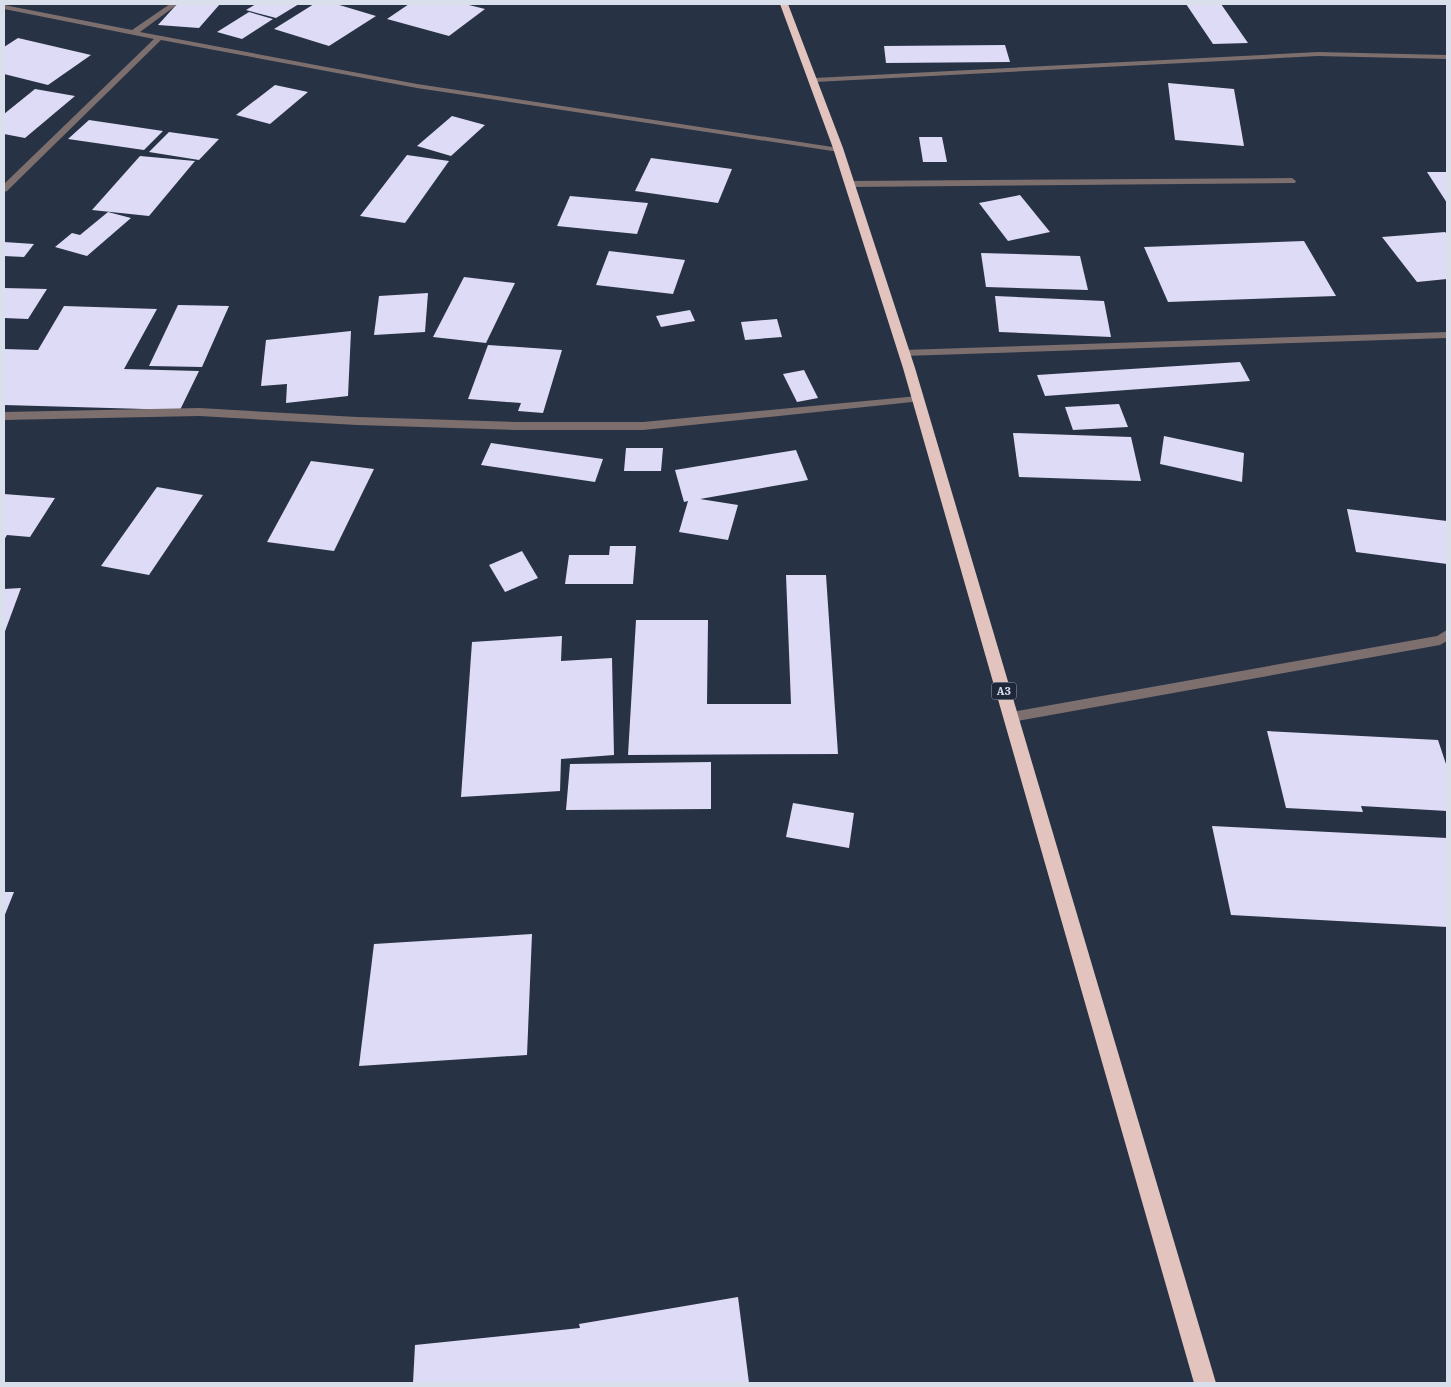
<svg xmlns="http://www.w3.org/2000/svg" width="1451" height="1387" viewBox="0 0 1451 1387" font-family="'IBM Plex Serif',serif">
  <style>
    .building { fill: #dedbf6 }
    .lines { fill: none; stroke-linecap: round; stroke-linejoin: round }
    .minor { fill: #7c6f6d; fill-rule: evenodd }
    .highway { fill: #e2c3bd; fill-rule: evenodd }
    .labels { text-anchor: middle; stroke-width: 5; stroke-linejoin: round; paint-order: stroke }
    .shield { fill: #1e283a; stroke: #a1a9b7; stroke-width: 1 }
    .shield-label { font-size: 11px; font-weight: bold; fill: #d9e0ec }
  </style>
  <rect width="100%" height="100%" fill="#283245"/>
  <!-- building -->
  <g class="building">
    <polygon points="177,4 220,4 199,28 158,25"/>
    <polygon points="256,4 299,4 276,18 246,10"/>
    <polygon points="314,4 336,4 376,16 329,46 274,29"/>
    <polygon points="409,4 465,4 485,9 449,36 387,19"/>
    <polygon points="1186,4 1221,4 1248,43 1213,44"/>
    <polygon points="249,12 273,19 242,39 217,32"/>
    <polygon points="18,38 91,55 48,85 4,74 4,47"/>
    <polygon points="1005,45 1010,62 886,63 884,46"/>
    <polygon points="1168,83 1234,89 1244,146 1175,140"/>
    <polygon points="275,85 308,92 270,124 236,115"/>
    <polygon points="35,89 75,96 25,138 4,134 4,114"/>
    <polygon points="452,116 485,125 451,156 417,146"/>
    <polygon points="89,120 163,131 144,150 68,139"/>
    <polygon points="169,132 219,139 199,160 149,152"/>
    <polygon points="919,137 942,137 947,162 923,162"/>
    <polygon points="407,155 449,161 405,223 360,216"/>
    <polygon points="140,156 195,161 149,216 92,210"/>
    <polygon points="651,158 732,169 718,203 635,191"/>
    <polygon points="1427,172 1447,172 1447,203"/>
    <polygon points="1020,195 1050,232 1008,241 979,203"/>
    <polygon points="570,196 648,203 637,234 557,226"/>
    <polygon points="108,212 131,218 87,256 55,247 72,233 80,235"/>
    <polygon points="1445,232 1447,234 1447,279 1417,282 1382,237"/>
    <polygon points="1304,241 1336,296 1168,302 1144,247"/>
    <polygon points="4,242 34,244 24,257 4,256"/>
    <polygon points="609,251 685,260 673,294 596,285"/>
    <polygon points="981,253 1080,256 1088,290 986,287"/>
    <polygon points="464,277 515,283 486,343 433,337"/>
    <polygon points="4,288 47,289 28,319 4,318"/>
    <polygon points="428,293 425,332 374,335 379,296"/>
    <polygon points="995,296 1104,301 1111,337 999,332"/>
    <polygon points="178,305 229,306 202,367 149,366"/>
    <polygon points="64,306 157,309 124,369 199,371 180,410 4,405 4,349 38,350"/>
    <polygon points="690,310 695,321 661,327 656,316"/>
    <polygon points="777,319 782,337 745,340 741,322"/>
    <polygon points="351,331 348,396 286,403 287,384 261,386 266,340"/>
    <polygon points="488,345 562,350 543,413 518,411 521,403 468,399"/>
    <polygon points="1240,362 1250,381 1045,396 1037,375"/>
    <polygon points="804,370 818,398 797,402 783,374"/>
    <polygon points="1119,404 1128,427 1073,430 1065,407"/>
    <polygon points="1013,433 1131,437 1141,481 1019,477"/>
    <polygon points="1164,436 1244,453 1242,482 1160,464"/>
    <polygon points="491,443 603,459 595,482 481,465"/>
    <polygon points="626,448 663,448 661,471 624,471"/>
    <polygon points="796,450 808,480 700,499 738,505 728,540 679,532 688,501 684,502 675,470"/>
    <polygon points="311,461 374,469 334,551 267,542"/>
    <polygon points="157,487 203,495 149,575 101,566"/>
    <polygon points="4,494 55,498 30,537 7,535 4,540"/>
    <polygon points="1347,509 1447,521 1447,564 1356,552"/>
    <polygon points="610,546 636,546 633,584 565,584 569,555 609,555"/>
    <polygon points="522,551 538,578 505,592 489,565"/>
    <polygon points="786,575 826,575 838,754 628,755 636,620 708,620 707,704 791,704"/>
    <polygon points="21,588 4,634 4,589"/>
    <polygon points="562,636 561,661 612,658 614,755 561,759 560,791 461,797 472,642"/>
    <polygon points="1267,731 1438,740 1447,767 1447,811 1361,806 1363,812 1286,808"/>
    <polygon points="711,762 711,809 566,810 570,764"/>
    <polygon points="793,803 854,813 849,848 786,837"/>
    <polygon points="1212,826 1447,838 1447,927 1231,915"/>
    <polygon points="4,892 14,892 4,917"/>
    <polygon points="532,934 527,1055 359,1066 374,944"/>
    <polygon points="738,1297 749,1383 413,1383 415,1345 580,1328 579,1324"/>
  </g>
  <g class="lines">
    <!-- minor -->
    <g class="minor">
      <polygon points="170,4 178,4 140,32 417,84 839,148 843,150 839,152 417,88 161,40 7,191 4,192 4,184 154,39 4,9 4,5 132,30"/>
      <polygon points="1318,52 1447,55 1447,59 1318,56 815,82 811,80 815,78"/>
      <polygon points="1292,178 1296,181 1295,183 850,187 846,184 850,181"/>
      <polygon points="1447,332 1447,338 904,356 899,353 904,350"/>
      <polygon points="918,396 922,397 922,401 643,430 514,430 357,425 199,416 4,420 4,412 199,408 357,417 514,422 643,422"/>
      <polygon points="1447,630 1447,641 1440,645 1012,722 1008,721 1006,717 1008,713 1012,712 1437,636"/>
    </g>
    <!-- highway -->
    <polygon class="highway" points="780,4 788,4 843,148 915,368 1216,1383 1194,1383 903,368 833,148"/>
  </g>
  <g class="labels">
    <!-- shield labels -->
    <rect class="shield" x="991.5" y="682.5" width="25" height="17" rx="4"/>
    <g class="shield-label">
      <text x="1004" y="695">A3</text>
    </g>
  </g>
  <!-- border -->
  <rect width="1451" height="1387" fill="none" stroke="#d9e0ec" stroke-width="10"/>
</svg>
